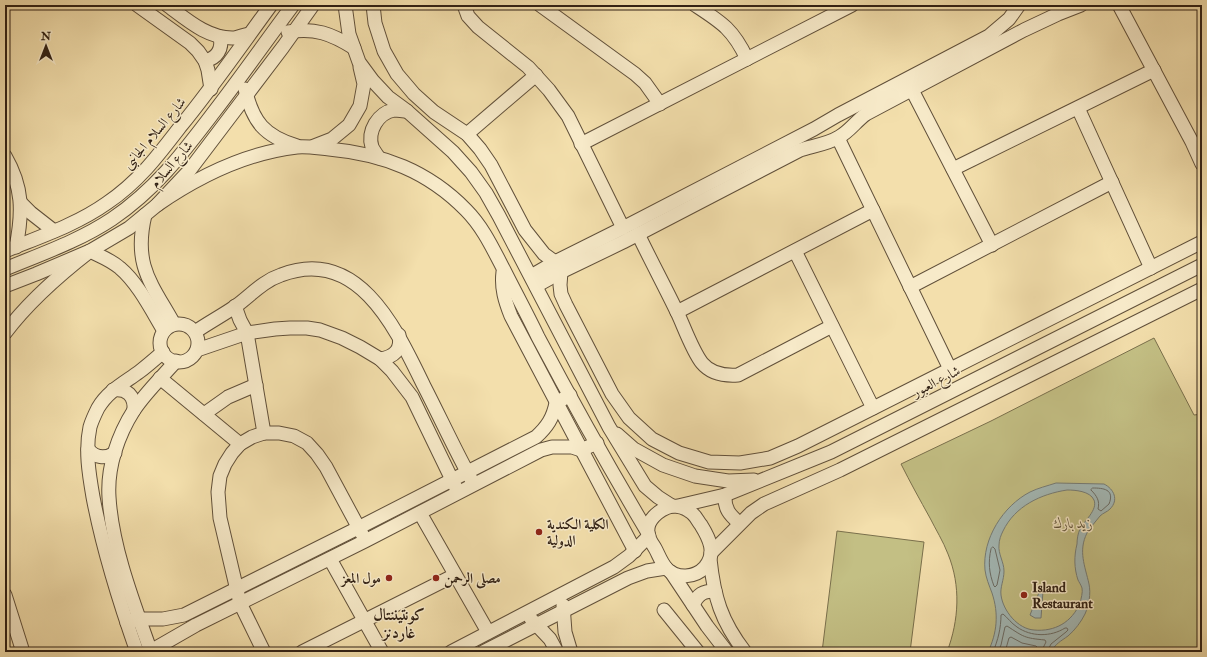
<svg xmlns="http://www.w3.org/2000/svg" width="1207" height="657" viewBox="0 0 1207 657" font-family="'IM FELL Double Pica',Amiri,serif">
  <style>
    .green { fill: #c3bf84; stroke: #7a704c }
    .water { fill: #a3b9b7; stroke: #757c76; fill-rule: evenodd }
    .lines { fill: none; stroke-linecap: round; stroke-linejoin: round }
    .shore { stroke: #6a6c66; stroke-width: 1 }
    .minor-casing { stroke: #61503a; stroke-width: 15 }
    .minor { stroke: #f7eac9; stroke-width: 13 }
    .poi-dot { fill: #8f2418; stroke: #f7eac9; stroke-width: 1.5 }
    .labels { text-anchor: middle; stroke-width: 3; stroke-linejoin: round; paint-order: stroke }
    .street-label { font-size: 14px; fill: #302014; stroke: #f7eac9 }
    .park-label { font-size: 14px; font-style: italic; fill: #5c5036; stroke: #f7eac9 }
    .poi-label { font-size: 14px; font-weight: bold; fill: #302014; stroke: #f7eac9; text-anchor: start }
    .quarter-label { font-size: 16px; font-weight: bold; fill: #302014; stroke: #f7eac9 }
  </style>
  <rect width="100%" height="100%" fill="#f3dfac"/>
  <filter id="stains"><feTurbulence type="fractalNoise" baseFrequency=".005" numOctaves="4"/><feColorMatrix values="0 0 0 0 .2 0 0 0 0 .09 0 0 0 0 .02 0 0 0 .5 -.17"/></filter>
  <radialGradient id="worn" r=".72"><stop offset=".6" stop-color="#630" stop-opacity="0"/><stop offset="1" stop-color="#630" stop-opacity=".3"/></radialGradient>
  <!-- green -->
  <g class="green">
    <path d="M1154 338 1194 415 1202 414V652H947C959 620 961 586 948 554 943 541 936 530 930 518 920 500 910 482 901 464L991 421Z"/>
    <polygon points="837,531 924,542 910,652 822,652"/>
  </g>
  <!-- water -->
  <g class="water">
    <path d="M1056 483 1104 484C1114 489 1119 500 1110 509 1107 512 1103 513 1100 516 1096 521 1090 528 1087 533 1078 551 1085 566 1089 584 1091 594 1089 605 1085 614 1081 622 1075 630 1068 636 1061 641 1055 644 1051 652H988C997 633 999 614 992 593 989 585 986 578 985 570 982 539 1003 506 1030 492 1038 488 1047 486 1056 483ZM1067 490C1075 490 1090 491 1094 500 1098 510 1084 521 1080 529 1078 533 1077 539 1077 544 1074 556 1074 568 1078 580 1079 582 1081 585 1082 588 1083 592 1081 599 1080 603 1072 622 1055 632 1034 630 1018 629 1003 611 1001 595 1000 587 1004 580 1004 571 1004 562 998 554 999 545 999 540 1001 535 1003 531 1015 506 1041 494 1067 490Z"/>
    <polygon points="1040,590 1042,590 1043,591 1041,618 1035,618 1030,615"/>
  </g>
  <g class="lines">
    <!-- shore -->
    <g class="shore">
      <path d="M1093 488C1103 488 1115 489 1109 504L1101 511 1098 509C1100 501 1097 496 1091 490Z"/>
      <path d="M993 547 995 549 1000 570 997 585 995 587 994 586C989 573 988 562 991 549Z"/>
      <path d="M993 652C998 640 1001 628 1001 615L1003 614C1008 618 1011 623 1017 627 1031 637 1051 637 1065 628H1067L1068 630 1066 632 1051 644 1047 652"/>
      <path d="M998 652 1001 645 1005 627 1007 626C1024 637 1024 638 1045 640L1046 642 1043 648 1042 652"/>
      <polyline points="1005,652 1009,638 1011,637 1022,643 1036,646 1037,647 1036,652"/>
    </g>
    <defs>
      <g id="minor">
        <polyline points="137,5 190,43 198,51 205,61 208,70 211,89"/>
        <path d="M167 5C186 19 208 39 234 38 239 37 244 35 249 34"/>
        <polyline points="345,5 349,34 359,62 373,81 388,97 407,111 453,152 471,172 486,193 499,216 609,427 645,486 658,497 672,506"/>
        <polyline points="373,5 375,23 384,51 397,74 414,94 434,112 467,134 480,149 491,165 525,230 544,254 555,262 561,272 560,285 561,294 566,305 612,394 629,418 652,439 679,453 709,462 740,463 770,458 798,446 1202,242"/>
        <polyline points="464,5 468,16 478,27 528,67 549,90 568,116 623,228"/>
        <polyline points="540,5 635,74 645,83 660,104"/>
        <path d="M695 5C721 22 733 29 747 59"/>
        <polyline points="1119,5 1192,142 1202,164"/>
        <path d="M288 32C314 27 332 34 354 48"/>
        <path d="M205 61C217 58 223 49 220 37"/>
        <path d="M245 89C253 122 264 136 297 146"/>
        <polyline points="912,90 992,245"/>
        <polyline points="1078,108 1151,268"/>
        <polyline points="467,134 536,75"/>
        <polyline points="838,138 950,369"/>
        <polyline points="581,144 852,5"/>
        <polyline points="314,146 332,139 349,125 360,106 364,84 360,67"/>
        <path d="M5 156C23 187 23 212 16 247"/>
        <path d="M379 158C377 155 374 151 372 147 367 131 378 113 394 110 398 110 403 111 407 111"/>
        <polyline points="953,169 1154,70"/>
        <polyline points="21,203 31,213 54,231"/>
        <path d="M157 205C199 176 245 153 297 147 307 146 318 148 329 149 383 154 428 171 466 210 483 227 493 249 504 270 515 292 527 314 538 337 573 403 610 469 648 533"/>
        <path d="M145 215C133 265 151 283 174 324"/>
        <path d="M638 234C651 261 665 287 678 314 684 327 693 352 702 363 711 374 724 376 738 375L832 326"/>
        <path d="M5 251C39 237 76 225 107 203 138 182 157 157 180 127 212 88 241 46 271 5"/>
        <polyline points="795,251 873,408"/>
        <path d="M5 269C41 254 79 241 112 219 156 189 182 154 214 112 241 77 266 41 293 5"/>
        <path d="M503 272C501 288 505 301 511 316L635 551"/>
        <polyline points="531,276 555,262 617,231 814,129 838,115 989,36 1009,19 1019,5"/>
        <polyline points="5,286 36,274 90,251 129,228 157,205 189,171 283,47 313,5"/>
        <path d="M536 286 561 272 623 242 800 150C812 146 828 144 839 137 850 131 856 121 866 114L1024 30 1058 14 1081 5"/>
        <polyline points="910,287 1112,182"/>
        <polyline points="235,306 240,320 247,333 264,433"/>
        <polyline points="677,312 873,210"/>
        <circle cx="179" cy="343" r="19"/>
        <path d="M195 332C208 323 223 315 236 306 251 295 263 281 281 275 359 245 397 331 424 386 440 417 454 448 471 479"/>
        <path d="M5 333C29 301 59 275 90 251 100 256 111 260 120 268 138 283 152 311 164 331"/>
        <polyline points="197,350 247,333 275,329 290,328 307,328 320,330 342,338 360,347 380,359 392,371 412,397 456,488"/>
        <path d="M380 359C394 357 402 350 399 335"/>
        <polyline points="160,378 240,444"/>
        <path d="M113 390C127 388 135 396 134 410"/>
        <polyline points="204,414 228,397 256,385"/>
        <polyline points="617,434 634,449 663,465 695,476 728,481 754,480"/>
        <path d="M88 449C95 458 105 459 115 453"/>
        <path d="M725 495C724 509 730 515 739 523"/>
        <path d="M672 506C678 506 684 507 689 511 695 514 697 520 701 525 709 538 717 553 705 567 695 578 677 579 667 569 662 564 659 556 656 550 654 546 650 541 649 537 643 521 660 509 672 506Z"/>
        <polyline points="678,506 725,495 831,452 1202,265"/>
        <polyline points="420,513 488,632"/>
        <polyline points="711,553 751,513 764,504 840,470 1202,289"/>
        <polyline points="330,559 382,652"/>
        <path d="M710 559C714 597 721 621 745 652"/>
        <polyline points="671,572 707,626 727,652"/>
        <polyline points="5,595 23,652"/>
        <polyline points="563,605 565,632 571,652"/>
        <path d="M693 605C698 594 703 591 715 591"/>
        <polyline points="664,610 698,652"/>
        <polyline points="531,619 550,639 557,652"/>
        <path d="M127 623 139 619H163L184 615 358 528 536 437C547 427 553 418 556 403L570 395"/>
        <path d="M137 652C119 601 103 550 93 497 89 474 85 450 90 427 92 420 95 414 98 408 108 391 124 383 139 372 147 366 155 359 163 352"/>
        <polyline points="149,652 196,625 365,541 541,450 552,447 572,447 581,450 597,443"/>
        <path d="M151 652C134 604 112 548 109 497 107 467 118 435 134 410 146 392 162 377 176 361"/>
        <polyline points="264,652 240,603 220,518 218,492 220,476 225,464 232,453 240,444 252,437 264,433 279,433 294,436 307,443 317,454 326,467 362,534"/>
        <polyline points="302,652 455,575"/>
        <polyline points="451,652 614,567 629,556 649,536"/>
        <polyline points="483,652 628,578 647,571 666,568"/>
      </g>
    </defs>
    <!-- minor casing -->
    <use href="#minor" class="minor-casing"/>
    <!-- minor -->
    <use href="#minor" class="minor"/>
  </g>
  <!-- markers -->
  <g class="poi-dot">
    <circle cx="539" cy="532" r="4"/>
    <circle cx="389" cy="578" r="4"/>
    <circle cx="436" cy="578" r="4"/>
    <circle cx="1024" cy="595" r="4"/>
  </g>
  <g class="labels">
    <!-- street labels -->
    <g class="street-label">
      <text transform="translate(154 133) rotate(-50)" y="5">شارع السلام الجانبى</text>
      <text transform="translate(171 164) rotate(-49)" y="5">شارع السلام</text>
      <text transform="translate(936 381) rotate(-27)" y="5">شارع العبور</text>
    </g>
    <!-- park labels -->
    <g class="park-label">
      <text x="1073" y="528">زيد بارك</text>
    </g>
    <!-- poi labels -->
    <g class="poi-label">
      <text x="547" y="529">الكلية الكندية<tspan x="547" dy="16">الدولية</tspan></text>
      <text x="381" y="583" text-anchor="end">مول المعز</text>
      <text x="444" y="583">مصلى الرحمن</text>
      <text x="1032" y="592">Island<tspan x="1032" dy="16">Restaurant</tspan></text>
    </g>
    <!-- quarter labels -->
    <g class="quarter-label">
      <text x="399" y="620">كونتيننتال<tspan x="399" dy="18">غاردنز</tspan></text>
    </g>
  </g>
  <!-- margin -->
  <rect width="1207" height="657" fill="none" stroke="#f3dfac" stroke-width="20"/>
  <rect x="6" y="6" width="1195" height="645" fill="none" stroke="#302014" stroke-width="2"/>
  <rect x="10" y="10" width="1187" height="637" fill="none" stroke="#302014"/>
  <!-- north arrow -->
  <g transform="translate(46 46)" stroke="#f7eac9" stroke-width="3" paint-order="stroke">
  <path d="M0-3L7 15L0 10L-7 15Z" fill="#302014"/>
  <text y="-6" font-size="11" font-weight="bold" text-anchor="middle" fill="#302014">N</text>
  </g>
  <rect width="100%" height="100%" filter="url(#stains)"/>
  <rect width="100%" height="100%" fill="url(#worn)"/>
</svg>
